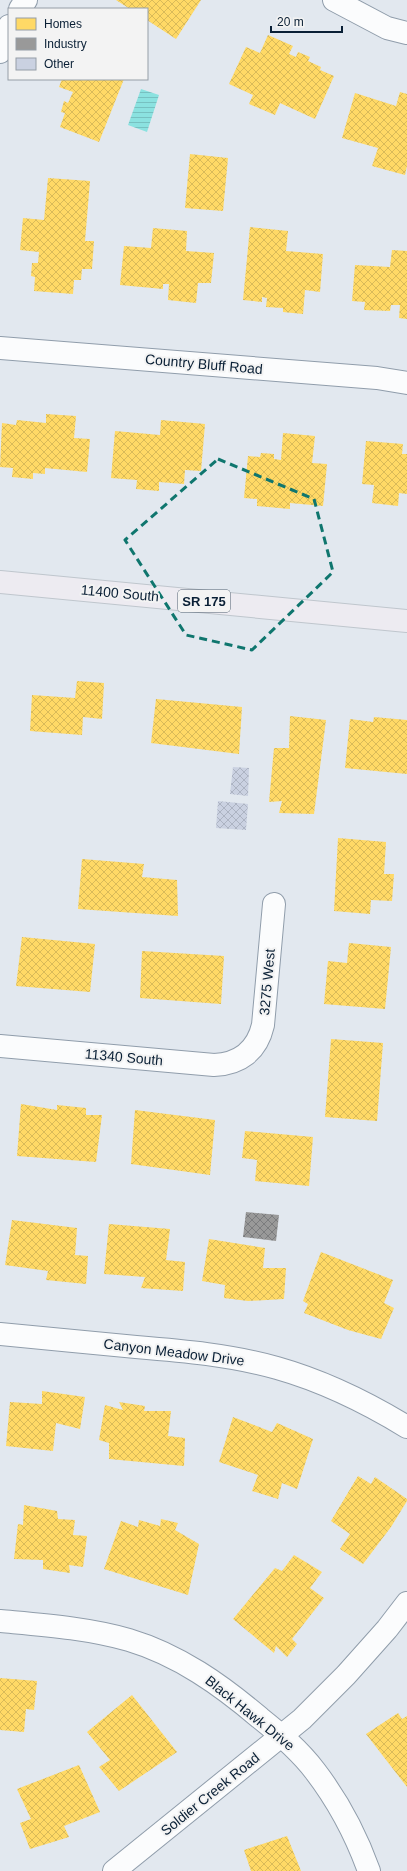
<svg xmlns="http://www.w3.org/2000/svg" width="407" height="1871" viewBox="0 0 407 1871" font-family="Helvetica,sans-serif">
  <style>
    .water { fill: url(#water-rules) }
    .homes { fill: url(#homes-cross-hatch) }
    .industry { fill: url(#industry-cross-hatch) }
    .building { fill: url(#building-cross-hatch) }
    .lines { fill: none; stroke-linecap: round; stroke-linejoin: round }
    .street-casing { stroke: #909dab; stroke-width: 24 }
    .primary-casing { stroke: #bfc6cd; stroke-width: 24 }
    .street { stroke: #fbfcfd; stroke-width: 22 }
    .primary { stroke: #edebf1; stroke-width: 22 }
    .marked { fill: none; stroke: #0f766e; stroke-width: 3; stroke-dasharray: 8 5; stroke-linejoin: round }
    .labels { text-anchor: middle; stroke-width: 4; stroke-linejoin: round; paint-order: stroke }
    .shield { fill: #f3f3f3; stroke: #4f5f6e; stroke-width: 1 }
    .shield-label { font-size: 13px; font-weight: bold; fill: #091f35 }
    .street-label { font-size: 14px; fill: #091f35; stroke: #f3f3f3 }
  </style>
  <defs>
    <pattern id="water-rules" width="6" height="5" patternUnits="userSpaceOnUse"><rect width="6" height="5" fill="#8be2e0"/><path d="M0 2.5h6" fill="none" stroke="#77c1c1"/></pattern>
    <pattern id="homes-cross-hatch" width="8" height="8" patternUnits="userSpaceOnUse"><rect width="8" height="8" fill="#ffd966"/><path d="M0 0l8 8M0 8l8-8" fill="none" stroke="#d9ba59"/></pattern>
    <pattern id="industry-cross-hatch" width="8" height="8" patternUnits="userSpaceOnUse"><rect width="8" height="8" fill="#999"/><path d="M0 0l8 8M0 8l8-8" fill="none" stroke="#7b7c7e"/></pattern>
    <pattern id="building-cross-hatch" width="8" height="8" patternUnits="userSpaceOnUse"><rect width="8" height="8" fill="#cad1e1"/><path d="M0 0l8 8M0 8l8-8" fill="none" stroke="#acb3c2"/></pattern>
  </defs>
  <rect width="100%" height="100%" fill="#e2e8ef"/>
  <!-- water -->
  <polygon class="water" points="141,89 159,95 147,132 128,125"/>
  <!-- homes -->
  <g class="homes">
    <polygon points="116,0 201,0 176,39 147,20 147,9 130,9"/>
    <polygon points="268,35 293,46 289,54 296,57 298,52 310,57 308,61 321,67 320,70 334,76 315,119 280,103 275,115 249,104 253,95 229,84 246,47 260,53"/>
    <polygon points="62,79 124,79 99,142 60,127 65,113 61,112 64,101 68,103 73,92 59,87"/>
    <polygon points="400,92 407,94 407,166 405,175 372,166 378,148 342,138 355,93 396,106"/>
    <polygon points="190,154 228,158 223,211 185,208"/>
    <polygon points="48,178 90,181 85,241 94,241 92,269 82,269 81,280 74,280 73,294 34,291 35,277 31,276 32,263 38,263 39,252 20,250 23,218 44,220"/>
    <polygon points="250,227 288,231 286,251 323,254 320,292 305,290 303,314 283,312 283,308 266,307 267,298 262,297 262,302 243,300"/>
    <polygon points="153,228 187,231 186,251 214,253 211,283 198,283 196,303 168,300 169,284 163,284 163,289 120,285 124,246 151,248"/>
    <polygon points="392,250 407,251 407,319 399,318 400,305 391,305 390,311 364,310 365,302 352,301 355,265 390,267"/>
    <polygon points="46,414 76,416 74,438 90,439 87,472 45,468 45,474 33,473 33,479 12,477 13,468 0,467 2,423 16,425 17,420 46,423"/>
    <polygon points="161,420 205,424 201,471 185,470 184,484 159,482 159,491 136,489 137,480 111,478 115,431 160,435"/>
    <polygon points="283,433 315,436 312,463 327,464 323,506 290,503 290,509 257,506 257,499 244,498 248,456 260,457 261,453 274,454 274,459 281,460"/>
    <polygon points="366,441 403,444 402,454 407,454 407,494 399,493 398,506 372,503 374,485 362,484"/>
    <polygon points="77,681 104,683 102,719 83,717 82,735 30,731 32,695 75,698"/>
    <polygon points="156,699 242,707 239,754 151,743"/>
    <polygon points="290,716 326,720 314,814 279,813 282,801 269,802 274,748 289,748"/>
    <polygon points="374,717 407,720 407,774 345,768 350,719 373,722"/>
    <polygon points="338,838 386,842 384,874 394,874 392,901 371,900 370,914 334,911"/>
    <polygon points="82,859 144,864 142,877 177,880 178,916 78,909"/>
    <polygon points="22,937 95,944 90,992 16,986"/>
    <polygon points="349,943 391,947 385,1009 324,1004 328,961 347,963"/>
    <polygon points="142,951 224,956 221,1004 140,998"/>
    <polygon points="331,1039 383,1043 377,1121 325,1117"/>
    <polygon points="21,1104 57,1110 57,1105 86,1108 86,1115 102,1115 96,1162 17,1156"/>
    <polygon points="135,1110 215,1120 210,1175 131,1164"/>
    <polygon points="245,1131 313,1137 309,1186 255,1181 257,1160 242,1158"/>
    <polygon points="12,1220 77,1228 75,1255 88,1256 86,1284 46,1280 48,1271 5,1265"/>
    <polygon points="109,1224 170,1229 166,1260 185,1262 183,1291 141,1288 145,1277 104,1274"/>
    <polygon points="209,1239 265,1248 263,1268 286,1268 284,1299 248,1301 224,1298 225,1285 202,1281"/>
    <polygon points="321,1252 393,1280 384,1303 394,1308 381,1339 348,1330 304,1313 308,1304 303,1301"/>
    <polygon points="42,1391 85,1397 80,1429 56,1423 53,1451 6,1446 10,1402 42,1404"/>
    <polygon points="119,1402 145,1406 144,1411 171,1411 168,1436 185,1438 184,1466 109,1459 109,1443 99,1440 105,1405 123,1410"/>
    <polygon points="233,1417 272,1432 277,1423 313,1439 297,1489 282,1483 278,1499 252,1491 258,1475 219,1462"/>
    <polygon points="358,1476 371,1484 375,1477 407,1499 407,1501 391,1527 363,1564 340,1549 350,1534 331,1521"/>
    <polygon points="24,1505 57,1511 58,1519 75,1520 73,1535 87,1536 83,1567 69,1565 70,1573 43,1569 43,1560 14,1559 18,1524 23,1525"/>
    <polygon points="161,1519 178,1523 175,1530 199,1544 188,1595 104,1569 121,1521 138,1527 139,1520 160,1526"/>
    <polygon points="294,1555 322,1572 310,1588 324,1598 292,1639 297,1644 287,1657 276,1646 274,1653 233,1619 275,1568 282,1571"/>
    <polygon points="0,1678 37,1681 34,1710 26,1709 24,1732 0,1730"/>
    <polygon points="132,1695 177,1752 119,1791 99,1767 110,1760 87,1732"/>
    <polygon points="398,1713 402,1719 407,1716 407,1787 366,1734"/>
    <polygon points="79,1765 100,1812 64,1826 69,1837 30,1849 20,1823 31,1819 17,1789"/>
    <polygon points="287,1836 301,1871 251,1871 244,1850"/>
  </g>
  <!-- industry -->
  <polygon class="industry" points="246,1212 279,1215 276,1241 243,1237"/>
  <!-- building -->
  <g class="building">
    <polygon points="233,767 249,768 248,796 230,794"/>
    <polygon points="218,801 248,804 246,830 216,828"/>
  </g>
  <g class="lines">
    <defs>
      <g id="street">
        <polyline points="334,0 387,28 407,33"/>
        <polyline points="20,9 26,0"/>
        <polyline points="0,52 9,26"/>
        <polyline points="0,348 377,378 407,383"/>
        <path d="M0 1046 214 1065C240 1064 257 1051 263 1025L274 904"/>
        <path d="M0 1334C45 1338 91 1343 136 1347 184 1351 231 1355 277 1368 323 1381 366 1402 407 1427"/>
        <path d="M0 1621C43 1625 87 1628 129 1640 179 1655 221 1685 260 1718 280 1734 299 1750 315 1771 338 1801 356 1835 369 1871"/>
        <polyline points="114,1871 302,1719 346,1675 387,1629 407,1603"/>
      </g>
      <polyline id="primary" points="0,582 407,621"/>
    </defs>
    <!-- street casing -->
    <use href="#street" class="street-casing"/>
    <!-- primary casing -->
    <use href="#primary" class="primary-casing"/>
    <!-- street -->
    <use href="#street" class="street"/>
    <!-- primary -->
    <use href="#primary" class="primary"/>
  </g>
  <!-- marked area -->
  <path class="marked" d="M218 459 314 499 333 572 252 650 186 635 125 540Z"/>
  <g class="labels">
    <!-- shield labels -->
    <rect class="shield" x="178" y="590" width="52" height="22" rx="3"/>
    <g class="shield-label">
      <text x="204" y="606">SR 175</text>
    </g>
    <!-- street labels -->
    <g class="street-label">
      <text transform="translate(204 364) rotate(5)" y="5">Country Bluff Road</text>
      <text transform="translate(120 593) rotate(5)" y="5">11400 South</text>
      <text transform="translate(267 982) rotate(-85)" y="5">3275 West</text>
      <text transform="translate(124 1057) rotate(5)" y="5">11340 South</text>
      <text transform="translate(174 1352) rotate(7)" y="5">Canyon Meadow Drive</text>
      <text transform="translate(250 1713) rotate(39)" y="5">Black Hawk Drive</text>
      <text transform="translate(210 1794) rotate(-39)" y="5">Soldier Creek Road</text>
    </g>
  </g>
  <!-- legend -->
  <rect x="8" y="8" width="140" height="72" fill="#f3f3f3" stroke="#959ea7"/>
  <rect x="16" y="18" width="20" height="12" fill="#ffd966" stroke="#959ea7"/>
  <text x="44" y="28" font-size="12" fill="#091f35">Homes</text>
  <rect x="16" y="38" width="20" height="12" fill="#999999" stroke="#959ea7"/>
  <text x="44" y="48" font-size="12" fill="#091f35">Industry</text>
  <rect x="16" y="58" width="20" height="12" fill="#cad1e1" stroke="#959ea7"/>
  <text x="44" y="68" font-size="12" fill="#091f35">Other</text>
  <!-- scale -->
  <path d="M271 26v6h71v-6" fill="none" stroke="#091f35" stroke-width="2"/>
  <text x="277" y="26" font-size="12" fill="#091f35" stroke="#f3f3f3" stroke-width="3" paint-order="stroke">20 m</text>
</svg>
